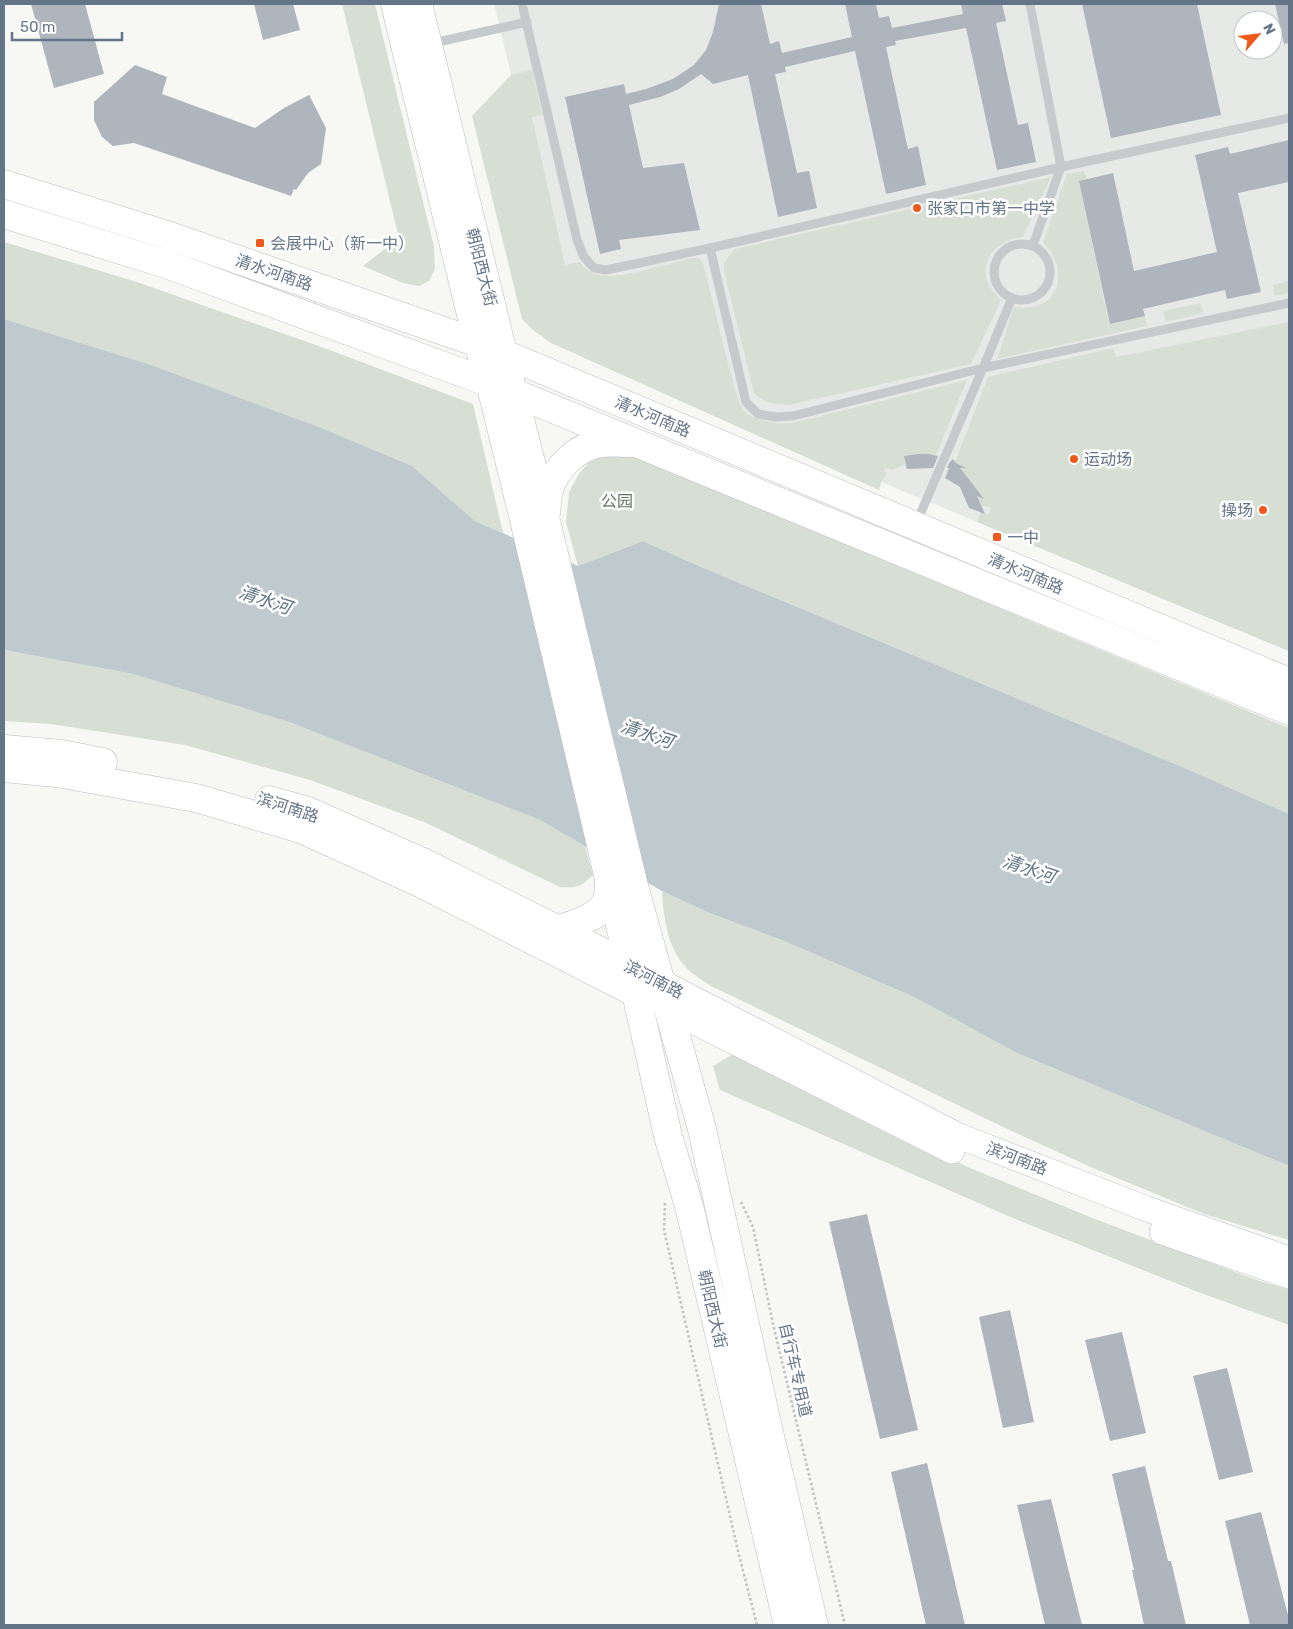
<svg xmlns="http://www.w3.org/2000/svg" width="1293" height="1629" viewBox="0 0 1293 1629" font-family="Rubik,'Noto Sans SC',sans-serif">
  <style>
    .built { fill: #e7e9e7; fill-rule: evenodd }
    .green { fill: #d7dfd4 }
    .water { fill: #bfcacf }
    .building { fill: #aeb5bc }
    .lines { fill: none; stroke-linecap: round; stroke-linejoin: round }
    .secondary-casing { stroke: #b8bdc2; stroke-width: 26 }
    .primary-casing { stroke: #b9bdc1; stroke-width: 29 }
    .path { stroke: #c0c2c4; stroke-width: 2.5; stroke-dasharray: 2.5 2.5; stroke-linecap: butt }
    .service { stroke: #c6cacd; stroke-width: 9 }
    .secondary { stroke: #fff; stroke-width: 25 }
    .primary { stroke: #fff; stroke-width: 28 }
    .poi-dot { fill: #ef5a1c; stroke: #fff; stroke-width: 2 }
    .labels { text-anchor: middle; stroke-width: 5; stroke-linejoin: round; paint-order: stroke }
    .poi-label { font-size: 16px; fill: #647587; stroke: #fff; text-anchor: start }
    .street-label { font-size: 16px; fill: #647587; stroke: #fff }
    .park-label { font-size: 16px; fill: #63785f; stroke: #fff }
    .water-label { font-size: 18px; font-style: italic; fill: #5f7783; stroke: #fff }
  </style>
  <rect width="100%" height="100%" fill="#f7f7f3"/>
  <!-- built -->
  <path class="built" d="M494 4H1289V651L874 479 576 341ZM1243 20H1273V50H1243Z"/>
  <!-- green -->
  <g class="green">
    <polygon points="342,4 375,4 434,247 435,269 429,281 419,286 403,283 363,266 399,238"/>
    <path d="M532 70 542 115 532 117 565 265 580 262C585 269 590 273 599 275 617 280 671 263 692 258H699L703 263 733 383C736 392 738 402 743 409 752 422 778 424 792 423L967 380 936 455 918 454 904 456 906 464 892 470 885 468 884 471 887 473 881 482 879 490 551 343 533 330 522 319 472 116 511 75Z"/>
    <path d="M1084 171 1087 179 1079 181 1109 324 1145 316 1147 326 997 359 1014 307C1059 314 1072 272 1043 242L1067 174Z"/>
    <path d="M1051 177 1023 237C1001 239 980 256 987 280 989 288 996 294 1001 300L971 364 789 405C774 405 765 403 754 393L724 271V262L735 249Z"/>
    <polygon points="4,242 137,282 327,349 473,404 503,533 475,521 412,466 148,364 4,319"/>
    <polygon points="1289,281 1289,293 1275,296 1273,285"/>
    <polygon points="1201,303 1203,313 1166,322 1163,311"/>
    <polygon points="1289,322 1289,651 977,522 981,512 989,515 991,508 981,505 977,494 954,465 988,377 1113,348 1116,357"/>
    <polygon points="618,450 1289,728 1289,814 1187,769 701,567 643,541 578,566 566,522 569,492 580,472 596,455"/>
    <path d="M4 650 133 674 289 722 540 820 585 846 593 875C581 887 576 888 560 887L424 822 310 780 185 745 51 724 4 721Z"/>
    <path d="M662 891 707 912 784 941 914 997 1015 1052 1289 1166V1240L1204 1214 1093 1168 1003 1127 711 986C702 980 692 974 685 966 668 949 663 915 662 891Z"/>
    <polygon points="738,1051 834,1103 970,1168 1095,1219 1251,1278 1289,1290 1289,1325 1198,1292 1020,1221 720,1090 713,1066"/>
  </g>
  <!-- water -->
  <polygon class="water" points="4,319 148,364 321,428 412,466 475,521 578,566 643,541 701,567 1187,769 1289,814 1289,1166 1015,1052 914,997 784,941 707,912 662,891 540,820 289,722 133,674 4,650"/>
  <!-- building -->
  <g class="building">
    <polygon points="31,4 85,4 104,74 54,88"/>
    <polygon points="254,4 293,4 300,30 263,40"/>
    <polygon points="719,4 761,4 770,44 779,41 782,53 852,37 845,4 876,4 879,18 889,16 892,28 963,14 961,4 1002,4 1006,21 996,23 1018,125 1028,123 1036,162 997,170 966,28 895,41 896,45 886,47 908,149 918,146 926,185 886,194 855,51 785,67 786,72 775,74 797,173 809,171 817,208 778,217 748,75 713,84 701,74 679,89 660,97 629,105 643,168 684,163 700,230 619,240 621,249 600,254 565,97 624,84 626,94 646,89 673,79 694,65 706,50 713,32"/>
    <polygon points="1082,4 1197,4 1221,115 1111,138"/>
    <polygon points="1275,4 1289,4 1289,43 1284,44"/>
    <polygon points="135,65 167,77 162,94 255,128 284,108 309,95 326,128 321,164 308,173 296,190 294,189 291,196 134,143 113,146 102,137 94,120 94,102"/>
    <polygon points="1289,140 1289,182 1238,193 1261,292 1227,299 1225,290 1143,309 1145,316 1110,324 1079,181 1113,173 1134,271 1217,252 1195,155 1228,147 1230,154"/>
    <polygon points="917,454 928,454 938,456 933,468 907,469 904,456"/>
    <polygon points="953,459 956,463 966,468 960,468 984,499 977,496 985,514 969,508 960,487 945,478 949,468 947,468 949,463"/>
    <polygon points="867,1214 918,1430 880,1439 829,1222"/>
    <polygon points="1010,1310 1034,1422 1003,1428 979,1317"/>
    <polygon points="1122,1332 1146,1433 1110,1441 1085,1340"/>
    <polygon points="1227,1368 1253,1472 1219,1480 1193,1376"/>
    <polygon points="927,1463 965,1625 926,1625 891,1472"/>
    <polygon points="1145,1466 1168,1561 1171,1561 1186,1625 1144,1625 1132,1570 1134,1570 1112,1474"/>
    <polygon points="1051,1499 1082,1625 1045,1625 1017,1505"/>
    <polygon points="1261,1512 1289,1619 1289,1625 1250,1625 1225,1521"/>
  </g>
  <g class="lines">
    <defs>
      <g id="secondary">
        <polyline points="661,982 959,1136 1147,1209 1289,1259"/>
        <polyline points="667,1008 952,1151"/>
        <polyline points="1162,1232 1289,1276"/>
      </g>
      <g id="primary">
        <polyline points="395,4 478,343 490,383 524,520 636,993 668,1136 689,1206 788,1625"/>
        <polyline points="418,4 503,353 545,517 635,890 702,1129 766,1419 814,1625"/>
        <polyline points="4,184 164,234 478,343 1289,682"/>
        <polyline points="4,214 166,264 490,383 1289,711"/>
        <path d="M546 513C547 506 547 497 549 490 555 468 578 446 601 443 610 442 620 443 629 443"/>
        <polyline points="4,749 61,754 103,762"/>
        <polyline points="4,768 57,773 196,798 301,829 418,882 648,999"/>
        <polyline points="269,800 308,811 427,864 640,971"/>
        <path d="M555 930C572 925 601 918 607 899 609 893 609 886 609 880"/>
      </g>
    </defs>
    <!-- secondary casing -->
    <use href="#secondary" class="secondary-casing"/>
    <!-- primary casing -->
    <use href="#primary" class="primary-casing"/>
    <!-- path -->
    <g class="path">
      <polyline points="741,1202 753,1227 773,1324 845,1625"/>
      <polyline points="665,1203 664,1230 739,1555 757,1625"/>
    </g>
    <!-- service -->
    <g class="service">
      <polyline points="522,4 577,240 584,257 594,268 606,270 710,248"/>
      <polyline points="1030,4 1061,167 1033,245"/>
      <polyline points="429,44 527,22"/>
      <circle cx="1022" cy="272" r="28"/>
      <polyline points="983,368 1289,303"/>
      <polyline points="983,368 1012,298"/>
      <polyline points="944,459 983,368 793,416 775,417 758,414 746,402 710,248 1061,167 1289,118"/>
      <polyline points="916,524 943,461"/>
    </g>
    <!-- secondary -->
    <use href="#secondary" class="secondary"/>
    <!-- primary -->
    <use href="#primary" class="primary"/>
  </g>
  <!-- markers -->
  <g class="poi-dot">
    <circle cx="917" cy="208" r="5"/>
    <rect x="255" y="238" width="10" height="10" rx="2.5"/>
    <circle cx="1074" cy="459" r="5"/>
    <circle cx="1263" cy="510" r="5"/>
    <rect x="992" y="532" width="10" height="10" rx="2.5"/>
  </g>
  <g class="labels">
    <!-- poi labels -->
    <g class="poi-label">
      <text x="927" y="214">张家口市第一中学</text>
      <text x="270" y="249">会展中心（新一中）</text>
      <text x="1084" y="465">运动场</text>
      <text x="1253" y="516" text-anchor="end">操场</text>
      <text x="1007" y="543">一中</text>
    </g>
    <!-- street labels -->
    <g class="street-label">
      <text transform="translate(482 267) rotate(76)" y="6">朝阳西大街</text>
      <text transform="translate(274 272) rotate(19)" y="6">清水河南路</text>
      <text transform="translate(653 416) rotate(23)" y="6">清水河南路</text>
      <text transform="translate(1026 573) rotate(23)" y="6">清水河南路</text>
      <text transform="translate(288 807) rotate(18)" y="6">滨河南路</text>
      <text transform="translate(654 979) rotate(27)" y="6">滨河南路</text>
      <text transform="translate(1017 1158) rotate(21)" y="6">滨河南路</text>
      <text transform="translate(713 1309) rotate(77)" y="6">朝阳西大街</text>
      <text transform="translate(796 1370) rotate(77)" y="6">自行车专用道</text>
    </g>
    <!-- park labels -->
    <g class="park-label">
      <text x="617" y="507">公园</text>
    </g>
    <!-- water labels -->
    <g class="water-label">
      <text transform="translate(265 600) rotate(19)" y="6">清水河</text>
      <text transform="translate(647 734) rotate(19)" y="6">清水河</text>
      <text transform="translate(1029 869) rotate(19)" y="6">清水河</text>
    </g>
  </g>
  <!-- border -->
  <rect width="1293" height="1629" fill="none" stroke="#647587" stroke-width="10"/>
  <!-- north arrow -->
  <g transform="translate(1258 35) rotate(62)"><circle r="24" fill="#ffffff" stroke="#c1c8cf"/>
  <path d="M0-4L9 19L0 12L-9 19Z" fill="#ef5a1c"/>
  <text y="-8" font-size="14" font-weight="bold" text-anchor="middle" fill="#647587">N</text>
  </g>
  <!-- scale -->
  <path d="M12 32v8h110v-8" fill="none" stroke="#647587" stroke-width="2.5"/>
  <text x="20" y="32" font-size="15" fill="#647587" stroke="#ffffff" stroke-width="4" paint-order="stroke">50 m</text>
</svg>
